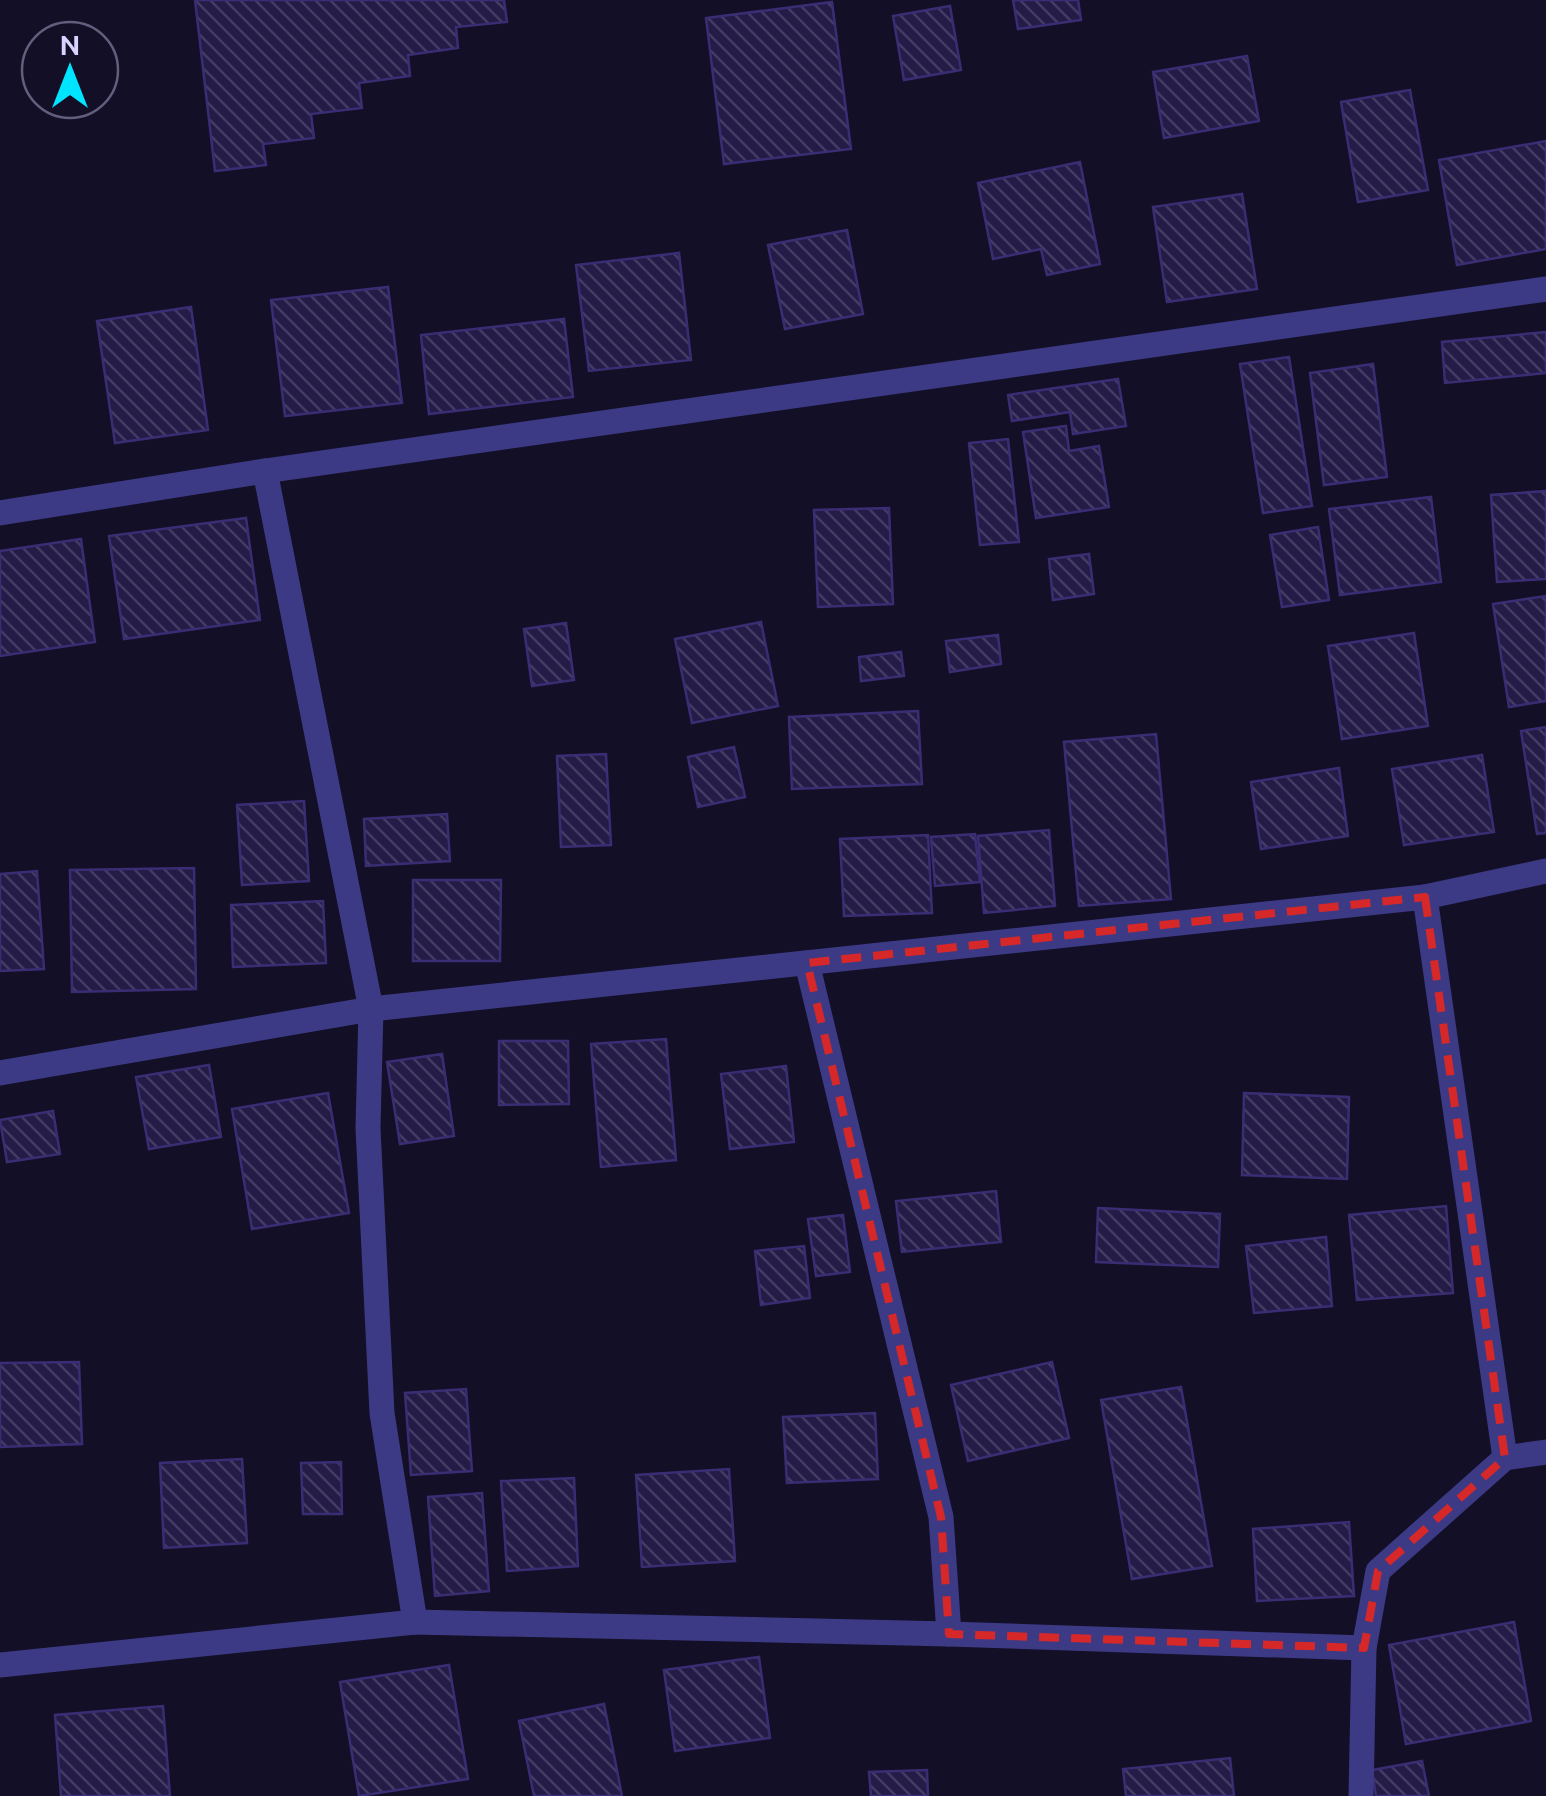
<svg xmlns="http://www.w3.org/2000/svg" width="1546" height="1796" viewBox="0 0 1546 1796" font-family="Ubuntu,sans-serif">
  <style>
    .building { fill: url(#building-back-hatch); stroke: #3b2d73; stroke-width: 2.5 }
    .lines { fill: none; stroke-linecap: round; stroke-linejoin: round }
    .minor { stroke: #3d3a85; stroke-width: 25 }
    .marked { fill: none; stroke: #d62828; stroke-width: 8; stroke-dasharray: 20 12; stroke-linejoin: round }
  </style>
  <defs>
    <pattern id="building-back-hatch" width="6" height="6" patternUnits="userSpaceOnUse" patternTransform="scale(2.5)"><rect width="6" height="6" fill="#241b47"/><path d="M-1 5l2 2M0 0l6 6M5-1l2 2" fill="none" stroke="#433b63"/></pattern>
  </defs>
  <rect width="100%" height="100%" fill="#130f26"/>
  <!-- building -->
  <g class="building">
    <polygon points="195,0 504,0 507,22 456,27 458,48 408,55 410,76 359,83 362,108 311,114 314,138 263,144 266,165 215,171"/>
    <polygon points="1013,0 1078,0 1081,20 1018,29"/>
    <polygon points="832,2 851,149 724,164 706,18"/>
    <polygon points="950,6 961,70 904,80 893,16"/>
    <polygon points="1247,56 1259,121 1164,138 1153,72"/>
    <polygon points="1410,90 1428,190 1358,202 1341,102"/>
    <polygon points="1546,141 1546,249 1457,265 1439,160"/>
    <polygon points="1080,162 1100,264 1047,275 1041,249 993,259 978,183"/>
    <polygon points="1242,194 1257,289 1167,302 1153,207"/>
    <polygon points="847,230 863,314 785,329 768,245"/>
    <polygon points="679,253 691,360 589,371 576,265"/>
    <polygon points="388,287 402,403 285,416 271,300"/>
    <polygon points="191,307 208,430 115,443 97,321"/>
    <polygon points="564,319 573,397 429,414 421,335"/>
    <polygon points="1546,332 1546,373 1445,383 1442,342"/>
    <polygon points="1289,357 1312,506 1263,513 1240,364"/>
    <polygon points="1373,364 1387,477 1324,485 1310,373"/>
    <polygon points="1118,379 1126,426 1073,434 1070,412 1012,421 1008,395"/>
    <polygon points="1066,426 1069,451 1099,446 1109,507 1036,518 1023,432"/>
    <polygon points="1008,439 1019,542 980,545 969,443"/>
    <polygon points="1546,491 1546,579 1497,582 1491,495"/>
    <polygon points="1431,497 1441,582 1340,595 1329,509"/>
    <polygon points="889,508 893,604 818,607 814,510"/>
    <polygon points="246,518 260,620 124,639 109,536"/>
    <polygon points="1318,527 1329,600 1282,607 1270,535"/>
    <polygon points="81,539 95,642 0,656 0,551"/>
    <polygon points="1089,554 1094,594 1053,600 1049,559"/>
    <polygon points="1546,596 1546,701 1509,707 1493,604"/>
    <polygon points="761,622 778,706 692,723 675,639"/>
    <polygon points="566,623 574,680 532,686 524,629"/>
    <polygon points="1414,633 1428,726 1342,739 1328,646"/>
    <polygon points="998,635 1001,664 950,672 946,641"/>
    <polygon points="901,652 904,676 861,681 859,657"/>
    <polygon points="918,711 922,784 792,789 789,717"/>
    <polygon points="1546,727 1546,833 1537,834 1521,731"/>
    <polygon points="1156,734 1171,899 1079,906 1064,742"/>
    <polygon points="734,747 745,797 698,807 688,757"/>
    <polygon points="606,754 611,845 561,847 557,756"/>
    <polygon points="1482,755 1494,832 1404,845 1392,769"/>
    <polygon points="1339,768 1348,836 1261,849 1251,782"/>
    <polygon points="304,801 309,881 242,885 237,805"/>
    <polygon points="447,814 450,861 366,866 364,819"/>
    <polygon points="1049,830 1055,906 984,913 978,836"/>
    <polygon points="975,834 980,882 935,886 931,837"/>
    <polygon points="928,835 932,913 844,916 840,839"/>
    <polygon points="194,868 196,989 72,992 70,870"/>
    <polygon points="37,871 44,969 0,971 0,874"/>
    <polygon points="413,880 501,880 500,961 413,961"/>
    <polygon points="323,901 326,963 233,967 231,905"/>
    <polygon points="666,1039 676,1160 601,1167 591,1044"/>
    <polygon points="499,1041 568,1041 569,1104 499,1105"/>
    <polygon points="442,1054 454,1136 400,1144 387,1062"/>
    <polygon points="209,1065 221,1137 149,1149 136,1077"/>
    <polygon points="786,1066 794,1142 730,1149 721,1074"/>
    <polygon points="328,1093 349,1213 252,1229 232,1109"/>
    <polygon points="1244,1093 1349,1097 1347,1179 1242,1175"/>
    <polygon points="53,1111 60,1154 7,1162 0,1120"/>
    <polygon points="996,1191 1001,1242 902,1252 896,1201"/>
    <polygon points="1446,1206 1453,1293 1357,1300 1349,1215"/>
    <polygon points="1098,1208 1220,1214 1218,1267 1096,1262"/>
    <polygon points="843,1215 850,1272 816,1276 808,1219"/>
    <polygon points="1326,1237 1332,1306 1254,1313 1246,1246"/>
    <polygon points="804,1246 810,1298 761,1305 755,1251"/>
    <polygon points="79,1362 82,1444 0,1447 0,1363"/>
    <polygon points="1052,1362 1069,1438 968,1461 951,1385"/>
    <polygon points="1181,1387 1212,1566 1132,1579 1101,1400"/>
    <polygon points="466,1389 472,1471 411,1475 405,1393"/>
    <polygon points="875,1413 878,1479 787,1483 783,1417"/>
    <polygon points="242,1459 247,1543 164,1548 160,1463"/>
    <polygon points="341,1462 342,1514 303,1514 301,1463"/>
    <polygon points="729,1469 735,1561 642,1567 636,1475"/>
    <polygon points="574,1478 578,1566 507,1571 501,1481"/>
    <polygon points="482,1493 489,1591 435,1596 428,1497"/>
    <polygon points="1349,1522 1354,1596 1257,1601 1253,1529"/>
    <polygon points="1514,1622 1531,1721 1406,1744 1389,1645"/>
    <polygon points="759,1657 770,1738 675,1751 664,1670"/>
    <polygon points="449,1665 468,1779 359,1796 340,1682"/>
    <polygon points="604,1704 622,1796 534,1796 519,1721"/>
    <polygon points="163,1706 170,1796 61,1796 55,1715"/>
    <polygon points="1230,1758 1234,1796 1126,1796 1123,1769"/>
    <polygon points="1422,1761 1429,1796 1376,1796 1372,1770"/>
    <polygon points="927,1770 928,1796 871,1796 869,1772"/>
  </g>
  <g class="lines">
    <!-- minor -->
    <g class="minor">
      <polyline points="265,471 371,1009 368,1128 382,1413 415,1622"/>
      <polyline points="0,513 265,471 1546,289"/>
      <polyline points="1425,897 1546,871"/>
      <polyline points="0,1073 371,1009 1425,897 1505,1458"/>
      <polyline points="949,1634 1364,1648"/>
      <polyline points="0,1665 415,1622 949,1634 941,1517 807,963"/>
      <polyline points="1361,1796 1364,1648 1378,1571 1505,1458 1546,1452"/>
    </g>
  </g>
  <!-- marked area -->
  <path class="marked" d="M1425 897 1505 1458 1378 1571 1364 1648 949 1634 941 1517 807 963Z"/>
  <!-- north arrow -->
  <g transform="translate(70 70)"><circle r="48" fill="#130f26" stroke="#625e7d" stroke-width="2.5"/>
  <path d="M0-8L18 38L0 25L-18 38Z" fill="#00e5ff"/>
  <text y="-15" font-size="28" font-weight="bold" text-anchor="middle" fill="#d9d4ff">N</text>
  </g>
</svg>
